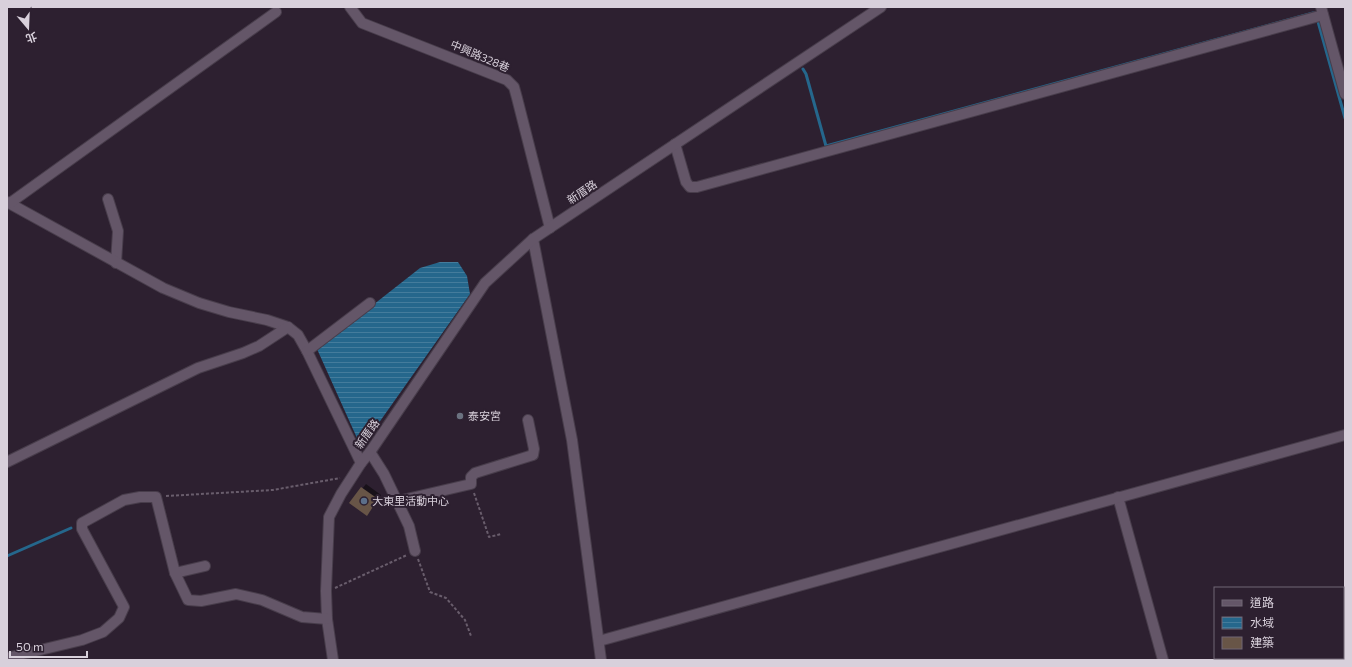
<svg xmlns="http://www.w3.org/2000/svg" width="1352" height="667" viewBox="0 0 1352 667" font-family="Commissioner,'Noto Sans TC',sans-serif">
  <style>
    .water { fill: url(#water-rules) }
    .shadow { fill: #0007 }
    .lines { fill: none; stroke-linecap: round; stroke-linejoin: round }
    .stream { stroke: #25678c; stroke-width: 3 }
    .building { fill: #685547 }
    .minor-casing { stroke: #483d4b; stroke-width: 12 }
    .path { stroke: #695d6c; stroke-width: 2; stroke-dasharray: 3 2; stroke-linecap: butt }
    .minor { stroke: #645668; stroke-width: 10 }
    .worship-dot { fill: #6b7280; stroke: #2d2030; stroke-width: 1.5 }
    .service-dot { fill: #5c6f8a; stroke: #2d2030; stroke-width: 1.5 }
    .labels { text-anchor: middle; stroke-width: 4; stroke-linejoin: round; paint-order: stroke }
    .street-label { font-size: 11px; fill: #d8d0db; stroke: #2d2030 }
    .poi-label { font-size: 11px; fill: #d8d0db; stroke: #2d2030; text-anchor: start }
  </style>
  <defs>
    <pattern id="water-rules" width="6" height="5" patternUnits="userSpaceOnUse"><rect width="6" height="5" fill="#25678c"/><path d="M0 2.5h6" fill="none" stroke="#447c9c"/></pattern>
  </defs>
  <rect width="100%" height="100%" fill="#2d2030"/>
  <!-- water -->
  <polygon class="water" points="440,262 458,262 467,276 470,294 366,441 357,438 317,349 420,268"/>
  <!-- shadow -->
  <polygon class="shadow" points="366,484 381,495 370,510 351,503"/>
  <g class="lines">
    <!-- stream -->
    <g class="stream">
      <polyline points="1317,18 1345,118"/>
      <polyline points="803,69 806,74 826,146 1313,13 1315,13"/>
      <polyline points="7,556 71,528"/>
    </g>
  </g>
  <!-- building -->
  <polygon class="building" points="361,487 378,499 367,516 349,503"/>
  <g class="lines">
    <defs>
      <g id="minor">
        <polyline points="350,7 362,23 507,80 514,87 517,98 550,228"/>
        <polyline points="1321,7 1345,94"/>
        <polyline points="675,144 686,182 690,187 697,187 1323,15"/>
        <polyline points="108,199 118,231 116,263"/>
        <polyline points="7,202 163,288 199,303 229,312 267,320 288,327 298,335 307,351 361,463 341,494 329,517 326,591 327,619 333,660"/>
        <polyline points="10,203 276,12"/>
        <polyline points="533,239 572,440 601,660"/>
        <polyline points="307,351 370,303"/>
        <polyline points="370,452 384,474 409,526 415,551"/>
        <polyline points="7,462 198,368 243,353 259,346 288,327"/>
        <polyline points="361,463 370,452 485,283 533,239 881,7"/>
        <polyline points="1118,497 1163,660"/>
        <polyline points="398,501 471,484 471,477 475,473 533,455 534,449 528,420"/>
        <polyline points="175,573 205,566"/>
        <polyline points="599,641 1345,435"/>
        <polyline points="7,658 82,640 103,632 119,618 124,607 82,529 82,523 124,500 140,497 156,497 175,573 188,600 201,601 236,594 262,600 302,617 327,619"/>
      </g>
    </defs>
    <!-- minor casing -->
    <use href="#minor" class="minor-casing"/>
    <!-- path -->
    <g class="path">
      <polyline points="474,493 489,537 501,534"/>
      <polyline points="166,496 273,490 340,478"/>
      <polyline points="418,559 430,592 446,598 465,620 471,636"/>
      <polyline points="335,588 407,555"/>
    </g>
    <!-- minor -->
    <use href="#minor" class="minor"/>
  </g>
  <!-- markers -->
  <circle class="worship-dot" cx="460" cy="416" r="4"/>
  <circle class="service-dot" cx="364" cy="501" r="4"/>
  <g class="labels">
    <!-- street labels -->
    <g class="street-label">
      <text transform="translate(480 56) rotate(23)" y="4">中興路328巷</text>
      <text transform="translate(582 192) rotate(-34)" y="4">新厝路</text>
      <text transform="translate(367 434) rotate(-55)" y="4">新厝路</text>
    </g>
    <!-- poi labels -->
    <g class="poi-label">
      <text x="468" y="420">泰安宮</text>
      <text x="372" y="505">大東里活動中心</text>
    </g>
  </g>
  <!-- border -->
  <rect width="1352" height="667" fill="none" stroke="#d8d0db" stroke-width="16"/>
  <!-- legend -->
  <rect x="1214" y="587" width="130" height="72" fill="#2d2030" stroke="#716674"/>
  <rect x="1222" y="600" width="20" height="6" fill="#645668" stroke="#716674"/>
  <text x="1250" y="607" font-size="12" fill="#d8d0db">道路</text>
  <rect x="1222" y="617" width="20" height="12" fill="url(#water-rules)" stroke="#716674"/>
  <text x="1250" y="627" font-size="12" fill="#d8d0db">水域</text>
  <rect x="1222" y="637" width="20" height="12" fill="#685547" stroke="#716674"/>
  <text x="1250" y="647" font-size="12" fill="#d8d0db">建築</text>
  <!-- north arrow -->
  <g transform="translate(28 28) rotate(161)" stroke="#2d2030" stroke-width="3" paint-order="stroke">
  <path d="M0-3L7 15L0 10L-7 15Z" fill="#d8d0db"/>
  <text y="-6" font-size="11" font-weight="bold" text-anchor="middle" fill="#d8d0db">北</text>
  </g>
  <!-- scale -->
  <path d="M10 651v6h77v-6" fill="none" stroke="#d8d0db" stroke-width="2"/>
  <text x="16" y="651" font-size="12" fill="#d8d0db" stroke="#2d2030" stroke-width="3" paint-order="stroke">50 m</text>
</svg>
